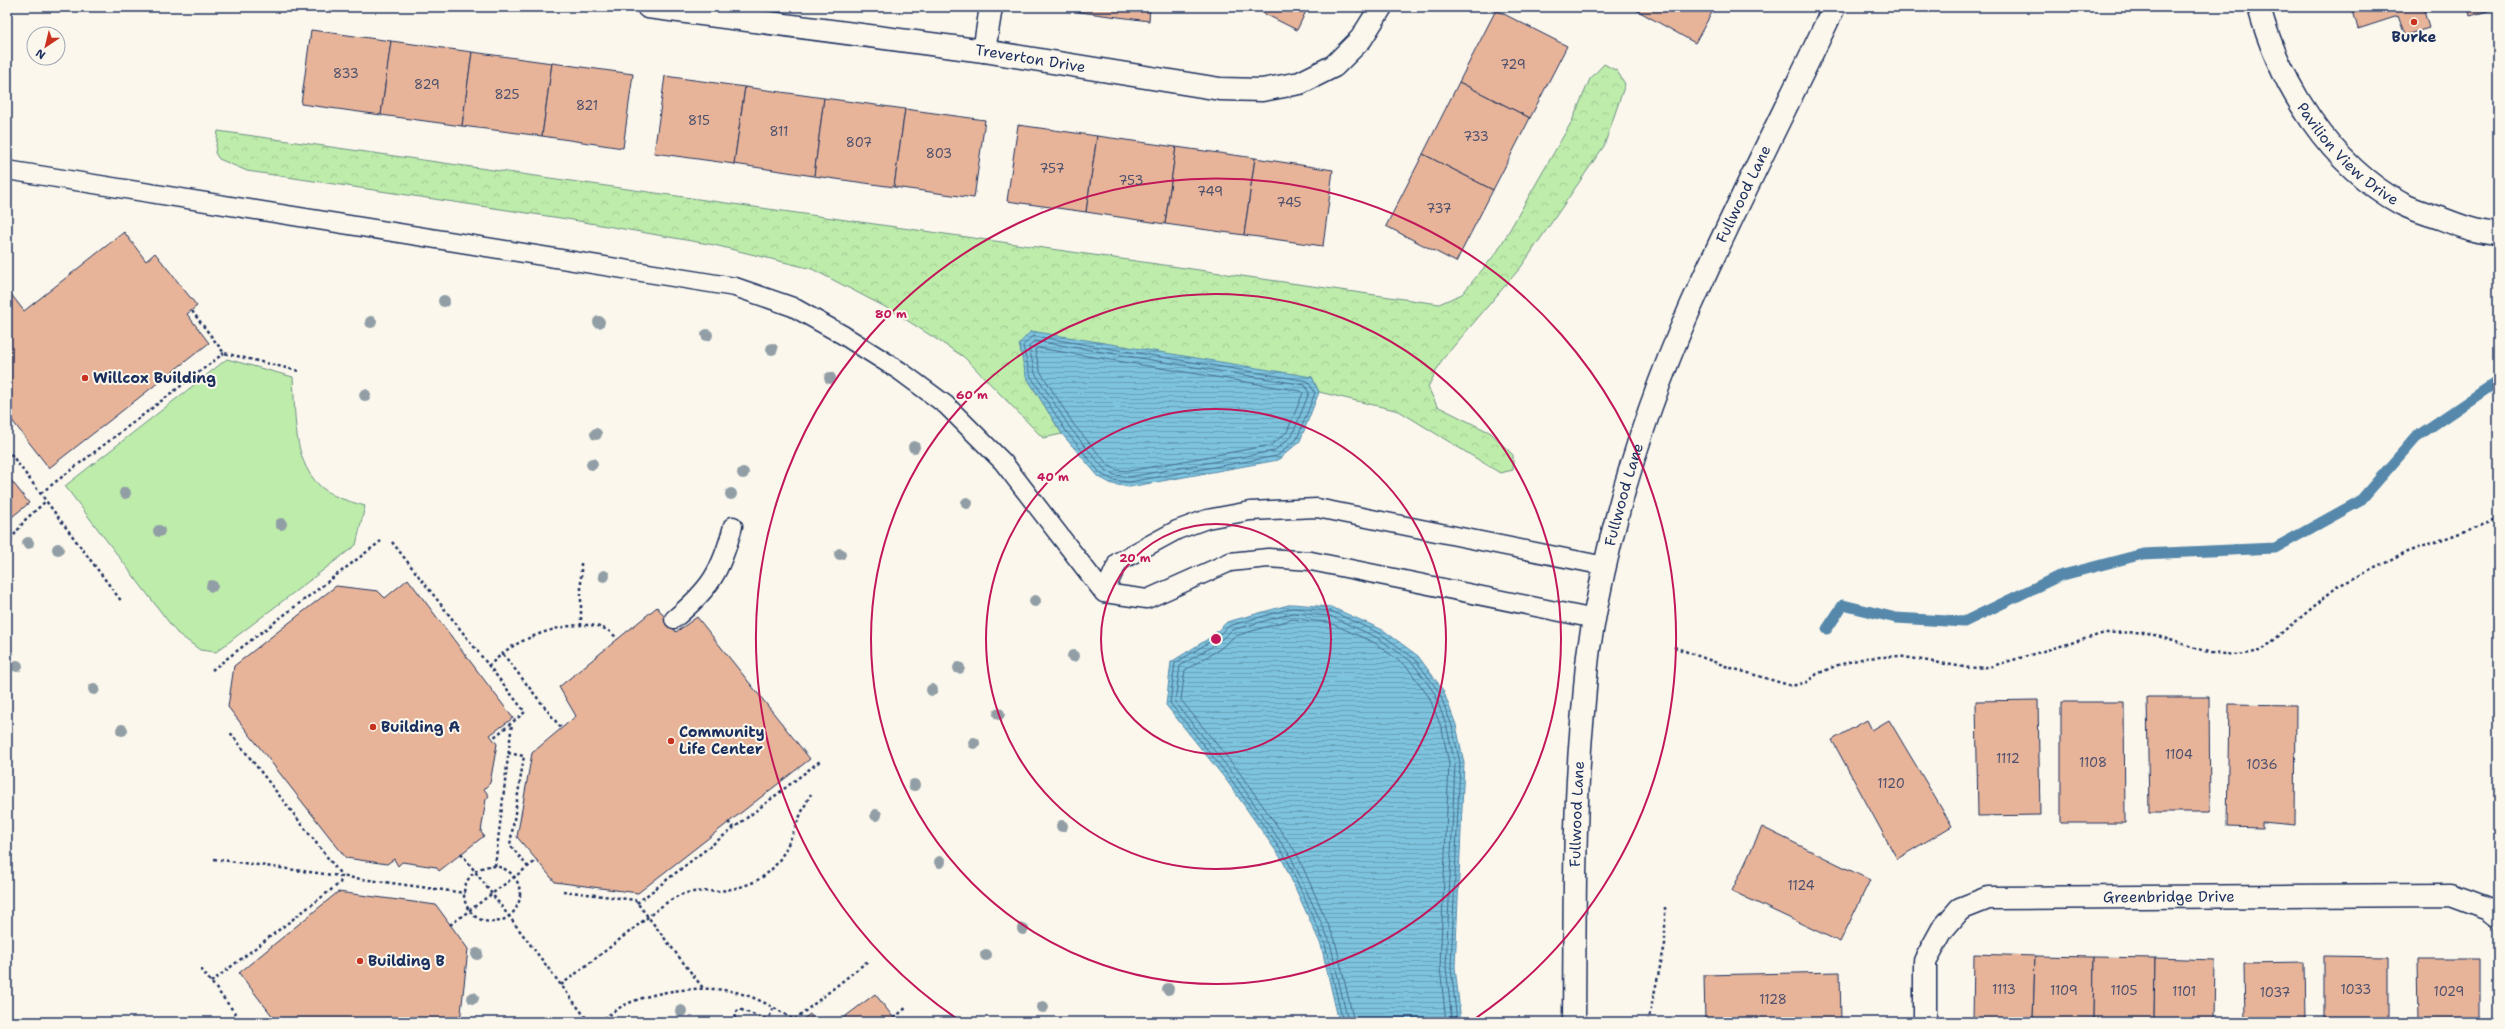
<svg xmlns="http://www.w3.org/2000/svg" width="2505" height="1029" viewBox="0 0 2505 1029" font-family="'Shantell Sans',sans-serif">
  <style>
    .green { fill: #beecaa; stroke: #6c8e84 }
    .forest { fill: url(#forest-crowns); stroke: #6c8e84 }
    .water { fill: url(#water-rules); stroke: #5688ab }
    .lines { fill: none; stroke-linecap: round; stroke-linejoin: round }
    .shore { stroke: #436b91; stroke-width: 1 }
    .stream { stroke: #5688ab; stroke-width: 11 }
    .building { fill: #e7b499; stroke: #1b2f5e }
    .lane-casing { stroke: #1b2f5e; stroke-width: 21 }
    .street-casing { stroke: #1b2f5e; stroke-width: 25 }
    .secondary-casing { stroke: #1b2f5e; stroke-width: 25 }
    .path { stroke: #1b2f5e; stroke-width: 2.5; stroke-dasharray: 3 3; stroke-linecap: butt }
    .lane { stroke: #fbf7ec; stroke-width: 18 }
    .street { stroke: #fbf7ec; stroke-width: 22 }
    .secondary { stroke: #fbf7ec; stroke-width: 22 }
    .tree { fill: #929ea6 }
    .ring { fill: none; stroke: #c2185b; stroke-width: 2 }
    .poi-dot { fill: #c8321e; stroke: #fbf7ec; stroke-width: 1.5 }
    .labels { text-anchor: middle; stroke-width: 4; stroke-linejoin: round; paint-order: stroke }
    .number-label { font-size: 13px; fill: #4e506d }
    .poi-label { font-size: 15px; font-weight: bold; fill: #1b2f5e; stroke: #fbf7ec; text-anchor: start }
    .street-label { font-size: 15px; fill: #1b2f5e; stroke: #fbf7ec }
    .centre { fill: #c2185b; stroke: #fbf7ec; stroke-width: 2 }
    .ring-label { font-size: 12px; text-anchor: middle; font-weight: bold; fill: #c2185b; stroke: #fbf7ec; stroke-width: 4; stroke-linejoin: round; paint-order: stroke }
  </style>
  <defs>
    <pattern id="forest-crowns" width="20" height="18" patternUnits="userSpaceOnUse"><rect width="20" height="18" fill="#beecaa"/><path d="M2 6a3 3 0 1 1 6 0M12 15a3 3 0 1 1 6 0" fill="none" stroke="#a3cb95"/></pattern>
    <pattern id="water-rules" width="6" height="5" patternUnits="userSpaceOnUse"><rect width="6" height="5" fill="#7ec4de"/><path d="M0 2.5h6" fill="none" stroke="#66a0b7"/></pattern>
  </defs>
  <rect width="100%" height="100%" fill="#fbf7ec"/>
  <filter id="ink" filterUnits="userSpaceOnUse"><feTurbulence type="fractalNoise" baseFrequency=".025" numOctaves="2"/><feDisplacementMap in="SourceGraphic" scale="8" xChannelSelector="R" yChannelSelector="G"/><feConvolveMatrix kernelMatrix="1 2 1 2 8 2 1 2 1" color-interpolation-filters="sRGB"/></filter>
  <g filter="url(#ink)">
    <!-- green -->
    <path class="green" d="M227 359 293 377C296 419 291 475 335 496 344 500 355 503 365 506L356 545 216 652 200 650 177 633 65 486Z"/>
    <!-- forest -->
    <polygon class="forest" points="1604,64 1617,71 1625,84 1604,146 1521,267 1442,360 1428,387 1437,406 1491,433 1513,455 1513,470 1500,473 1399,411 1319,392 1312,377 1026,376 1062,434 1043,438 964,357 891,310 812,269 714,245 567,219 247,171 219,159 215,153 218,131 1439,304 1462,294 1497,252 1572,121 1590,79"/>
    <!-- water -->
    <g class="water">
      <polygon points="1031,331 1312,377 1319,392 1300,441 1278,460 1129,487 1112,484 1099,477 1062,434 1026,376 1019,344"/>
      <polygon points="1292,604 1331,607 1383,630 1418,656 1443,690 1456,725 1464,763 1455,967 1461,1022 1339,1022 1321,945 1283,861 1227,781 1166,705 1171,662 1211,637 1227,622"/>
    </g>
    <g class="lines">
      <!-- shore -->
      <g class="shore">
        <polygon points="1033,336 1308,381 1315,393 1297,439 1277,456 1129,482 1113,480 1101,474 1066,431 1030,375 1023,346"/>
        <polygon points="1035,341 1305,385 1309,393 1292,436 1274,451 1129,477 1115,475 1105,470 1070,428 1035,373 1029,347"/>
        <polygon points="1038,348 1301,391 1303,393 1287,432 1271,445 1129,471 1117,470 1108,465 1074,425 1040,371 1035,350"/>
        <polyline points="1343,1022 1325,944 1287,859 1230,778 1170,703 1175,663 1213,640 1229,626 1292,608 1331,611 1381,634 1415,659 1439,692 1452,726 1460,763 1451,967 1457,1022"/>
        <polyline points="1348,1022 1330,942 1291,857 1234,775 1175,702 1180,666 1216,644 1232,630 1293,613 1330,616 1378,638 1412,662 1435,694 1447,728 1455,764 1446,967 1452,1022"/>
        <polyline points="1354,1022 1335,940 1297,854 1239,772 1181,700 1185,670 1220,649 1235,636 1293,619 1328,622 1375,643 1407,667 1429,697 1442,729 1449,764 1440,967 1446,1022"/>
      </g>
      <!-- stream -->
      <polyline class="stream" points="1827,629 1843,605 1896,618 1964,622 2059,576 2143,554 2275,548 2360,501 2416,437 2498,381"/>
    </g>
    <!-- building -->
    <g class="building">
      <polygon points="1072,7 1150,7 1149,21 1072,11"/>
      <polygon points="1251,7 1308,7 1297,30"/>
      <polygon points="1631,7 1715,7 1695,43"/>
      <polygon points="2335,7 2349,7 2336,10"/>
      <polygon points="2352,7 2438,7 2424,11 2429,28 2405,35 2398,16 2358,29"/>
      <polygon points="2468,7 2498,7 2498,8 2470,16"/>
      <polygon points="1496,10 1567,46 1530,118 1459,82"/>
      <polygon points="311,30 391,41 381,115 301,104"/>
      <polygon points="391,41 472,52 462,126 381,115"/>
      <polygon points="472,52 552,63 542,136 462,126"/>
      <polygon points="552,63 633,74 623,148 542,136"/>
      <polygon points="665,76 745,87 734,164 654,153"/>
      <polygon points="1459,82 1530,118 1493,190 1423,154"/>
      <polygon points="745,87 824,98 814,176 734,164"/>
      <polygon points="824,98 905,109 894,187 814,176"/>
      <polygon points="905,109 985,120 974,198 894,187"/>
      <polygon points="1018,125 1097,136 1086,212 1007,201"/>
      <polygon points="1097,136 1176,147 1165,224 1086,212"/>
      <polygon points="1176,147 1255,158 1244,235 1165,224"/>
      <polygon points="1423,154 1493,190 1456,262 1386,226"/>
      <polygon points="1255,158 1333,170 1323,246 1244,235"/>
      <polygon points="124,232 146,261 155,253 197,306 187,314 209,343 49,468 7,414 7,289 24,311"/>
      <polygon points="7,475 29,503 7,521"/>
      <polygon points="408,579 513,718 490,735 497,744 490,783 484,789 489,796 486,799 481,832 484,836 439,871 436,867 402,862 398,866 394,859 387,864 346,858 228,707 234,666 336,586 378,591 385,598"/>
      <polygon points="657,607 676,632 697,617 810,759 638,893 555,882 517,837 532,753 576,716 559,687"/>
      <polygon points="2147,697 2209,697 2210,812 2149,812"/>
      <polygon points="2038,700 2040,815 1978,816 1976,701"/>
      <polygon points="2061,702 2124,702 2125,823 2061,823"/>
      <polygon points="2229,704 2296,705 2295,825 2262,822 2262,828 2227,827"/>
      <polygon points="1867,720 1872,730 1889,720 1952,826 1897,859 1832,740"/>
      <polygon points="1762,827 1870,880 1840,942 1732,891"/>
      <polygon points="338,892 436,905 468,949 460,1022 277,1022 239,973"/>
      <polygon points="1974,954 2035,956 2033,1022 1973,1022"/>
      <polygon points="2035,956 2094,957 2093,1022 2033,1022"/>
      <polygon points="2324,956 2388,957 2388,1022 2324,1022"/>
      <polygon points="2094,957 2155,958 2154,1022 2093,1022"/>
      <polygon points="2155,958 2215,960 2214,1022 2154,1022"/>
      <polygon points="2418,959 2480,959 2480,1022 2419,1022"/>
      <polygon points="2305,962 2306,1022 2245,1022 2244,963"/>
      <polygon points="1840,972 1841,1022 1705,1022 1704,975"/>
      <polygon points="875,994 897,1022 838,1022"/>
      <polygon points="810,1014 816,1022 799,1022"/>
    </g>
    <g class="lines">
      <defs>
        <g id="lane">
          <polyline points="7,170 735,287 793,307 843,335 900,371 946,405 1003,462 1104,593 1147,599 1230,562 1268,558 1311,561 1595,619"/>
          <polyline points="1104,593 1118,562 1177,530 1207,519 1250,511 1317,508 1605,566"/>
          <path d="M674 619C710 589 721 572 733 526"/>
        </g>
        <g id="street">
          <path id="s1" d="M648 7 984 51 1220 89 1262 90 1300 83 1334 66 1361 39 1381 7"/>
          <path id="s2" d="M2259 7C2280 85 2330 165 2402 204 2414 210 2427 214 2440 218 2458 225 2478 233 2498 234"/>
          <polyline points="984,51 991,7"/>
          <path id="s3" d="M1925 1022V961L1942 930 1960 909 1988 898 2451 895 2489 909 2498 916"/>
        </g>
        <g id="secondary">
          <path id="s4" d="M1574 1022C1575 919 1573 815 1583 712 1585 691 1586 669 1589 648 1608 531 1643 414 1691 306 1736 205 1787 107 1834 7"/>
        </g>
      </defs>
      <!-- lane casing -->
      <use href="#lane" class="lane-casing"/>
      <!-- street casing -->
      <use href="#street" class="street-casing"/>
      <!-- secondary casing -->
      <use href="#secondary" class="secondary-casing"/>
      <!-- path -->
      <g class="path">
        <polyline points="192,311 224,353 299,371"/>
        <polyline points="7,449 122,602"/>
        <polyline points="41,493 224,353"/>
        <polyline points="392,542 525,712 493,738"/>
        <polyline points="7,545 25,520 46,501"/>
        <polyline points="581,563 581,625"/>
        <polyline points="1674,647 1728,667 1792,686 1807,682 1817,674 1838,665 1865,658 1899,656 1970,668 1989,667 2105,633 2145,632 2211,653 2239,655 2261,651 2338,586 2408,552 2498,519"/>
        <polyline points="503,654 561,728"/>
        <path d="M488 666C497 659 505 650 515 645 539 631 598 611 617 639"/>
        <polyline points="212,670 381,541"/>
        <polyline points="508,753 524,756 510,845 528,867"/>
        <polyline points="728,822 734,828"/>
        <polyline points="461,853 589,1022"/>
        <polyline points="214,859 465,893"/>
        <polyline points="495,866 512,723"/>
        <circle cx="492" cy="894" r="28"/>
        <polyline points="563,891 635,900 703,988"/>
        <polyline points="637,903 820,761"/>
        <polyline points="450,925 537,860"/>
        <polyline points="201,969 242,1022"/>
        <polyline points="211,982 340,883 342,876 229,731"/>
        <path d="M561 985C587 965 613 945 638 925 651 915 665 902 680 895 694 889 711 893 726 890 789 880 785 839 811 794"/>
        <polyline points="894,1018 907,1007"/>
        <path d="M599 1022C608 1016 617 1008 627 1004 656 990 708 984 739 993 758 998 777 1009 794 1020L869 960"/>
        <polyline points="739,1022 735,1019 736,1013 739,1009 768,1020"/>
        <polyline points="767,1022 774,1007"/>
        <polyline points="1648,1022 1665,944 1665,907"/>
      </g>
      <!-- lane -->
      <use href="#lane" class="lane"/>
      <!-- street -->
      <use href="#street" class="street"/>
      <!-- secondary -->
      <use href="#secondary" class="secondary"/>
    </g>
    <!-- trees -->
    <g class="tree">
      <circle cx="444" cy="301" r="6"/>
      <circle cx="371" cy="322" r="6"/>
      <circle cx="599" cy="322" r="6"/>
      <circle cx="707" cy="335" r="6"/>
      <circle cx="772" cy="349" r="6"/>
      <circle cx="830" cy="378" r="6"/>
      <circle cx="365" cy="395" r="6"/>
      <circle cx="596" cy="434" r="6"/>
      <circle cx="914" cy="447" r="6"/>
      <circle cx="592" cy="464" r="6"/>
      <circle cx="743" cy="473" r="6"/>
      <circle cx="125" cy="493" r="6"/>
      <circle cx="731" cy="494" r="6"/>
      <circle cx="967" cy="503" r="6"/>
      <circle cx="281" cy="524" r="6"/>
      <circle cx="159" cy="531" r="6"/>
      <circle cx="28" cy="543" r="6"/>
      <circle cx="58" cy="549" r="6"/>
      <circle cx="840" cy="554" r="6"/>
      <circle cx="604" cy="576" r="6"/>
      <circle cx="212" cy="586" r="6"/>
      <circle cx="1035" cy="601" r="6"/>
      <circle cx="1073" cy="656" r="6"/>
      <circle cx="17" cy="666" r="6"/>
      <circle cx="959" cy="668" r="6"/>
      <circle cx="94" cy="689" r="6"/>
      <circle cx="932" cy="690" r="6"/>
      <circle cx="999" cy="714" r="6"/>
      <circle cx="122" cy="730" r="6"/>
      <circle cx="974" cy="743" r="6"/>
      <circle cx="914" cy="785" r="6"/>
      <circle cx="876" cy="815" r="6"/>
      <circle cx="1062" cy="826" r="6"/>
      <circle cx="940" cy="862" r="6"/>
      <circle cx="1023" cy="929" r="6"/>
      <circle cx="477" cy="954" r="6"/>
      <circle cx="986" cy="955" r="6"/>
      <circle cx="1168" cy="989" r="6"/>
      <circle cx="473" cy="998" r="6"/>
      <circle cx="1043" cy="1007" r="6"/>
      <circle cx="681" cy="1011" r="6"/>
    </g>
  </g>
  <!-- distance rings -->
  <g class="ring">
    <circle cx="1216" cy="639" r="115"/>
    <circle cx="1216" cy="639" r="230"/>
    <circle cx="1216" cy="639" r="345"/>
    <path d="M959 1020A460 460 0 1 1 1473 1020"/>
  </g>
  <!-- markers -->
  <g class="poi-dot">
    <circle cx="2414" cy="22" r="4"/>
    <circle cx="85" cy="378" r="4"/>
    <circle cx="373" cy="727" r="4"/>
    <circle cx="671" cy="741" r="4"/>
    <circle cx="360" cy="961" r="4"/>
  </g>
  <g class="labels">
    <!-- number labels -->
    <g class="number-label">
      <text x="1513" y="69">729</text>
      <text x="346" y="78">833</text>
      <text x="427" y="89">829</text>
      <text x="507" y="99">825</text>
      <text x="587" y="110">821</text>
      <text x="699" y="125">815</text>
      <text x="779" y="136">811</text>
      <text x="1476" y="141">733</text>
      <text x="859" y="147">807</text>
      <text x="939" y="158">803</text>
      <text x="1052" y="173">757</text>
      <text x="1131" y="185">753</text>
      <text x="1210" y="196">749</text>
      <text x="1289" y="207">745</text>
      <text x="1439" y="213">737</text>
      <text x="2179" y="759">1104</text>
      <text x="2008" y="763">1112</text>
      <text x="2093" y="767">1108</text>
      <text x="2262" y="769">1036</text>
      <text x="1891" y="788">1120</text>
      <text x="1801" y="890">1124</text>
      <text x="2004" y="994">1113</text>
      <text x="2356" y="994">1033</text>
      <text x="2064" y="995">1109</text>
      <text x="2124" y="995">1105</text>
      <text x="2184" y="996">1101</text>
      <text x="2449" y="996">1029</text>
      <text x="2275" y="997">1037</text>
      <text x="1773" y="1004">1128</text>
    </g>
    <!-- poi labels -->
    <g class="poi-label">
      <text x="2414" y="42" text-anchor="middle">Burke</text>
      <text x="93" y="383">Willcox Building</text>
      <text x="381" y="732">Building A</text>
      <text x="679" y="737">Community<tspan x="679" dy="17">Life Center</tspan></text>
      <text x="368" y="966">Building B</text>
    </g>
    <!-- street labels -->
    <g class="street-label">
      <text dy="5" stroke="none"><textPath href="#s1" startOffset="386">Treverton Drive</textPath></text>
      <text dy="5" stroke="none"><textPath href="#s2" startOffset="175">Pavilion View Drive</textPath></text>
      <text dy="5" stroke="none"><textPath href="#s4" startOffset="856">Fullwood Lane</textPath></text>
      <text dy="5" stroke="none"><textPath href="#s4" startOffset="532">Fullwood Lane</textPath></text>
      <text dy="5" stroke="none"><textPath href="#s4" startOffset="208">Fullwood Lane</textPath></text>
      <text dy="5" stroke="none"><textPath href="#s3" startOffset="335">Greenbridge Drive</textPath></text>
    </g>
  </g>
  <circle cx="1216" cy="639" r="6" class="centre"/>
  <g class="ring-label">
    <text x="891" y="318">80 m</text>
    <text x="972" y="399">60 m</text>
    <text x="1053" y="481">40 m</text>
    <text x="1135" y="562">20 m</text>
  </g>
  <!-- margin -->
  <rect width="2505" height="1029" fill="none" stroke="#fbf7ec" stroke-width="24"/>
  <rect x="12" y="12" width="2481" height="1005" fill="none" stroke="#1b2f5e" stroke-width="1.5" filter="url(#ink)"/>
  <!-- north arrow -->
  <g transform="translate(46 46) rotate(215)"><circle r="19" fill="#fbf7ec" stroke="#a1a7b3"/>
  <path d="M0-3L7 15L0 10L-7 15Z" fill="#c8321e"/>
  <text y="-6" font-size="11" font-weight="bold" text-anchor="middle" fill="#1b2f5e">N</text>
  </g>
</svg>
